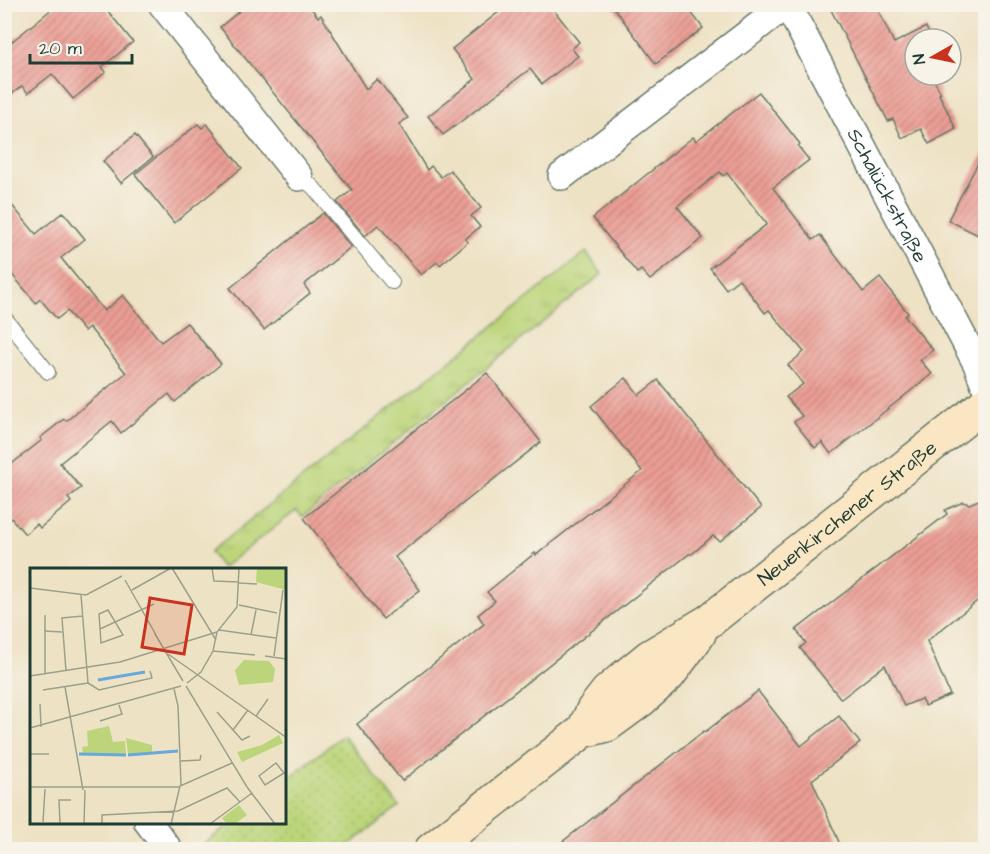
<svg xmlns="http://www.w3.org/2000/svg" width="990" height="854" viewBox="0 0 990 854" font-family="'Architects Daughter',sans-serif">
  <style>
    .grass { fill: url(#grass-tufts); stroke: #6e8957; stroke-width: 1.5 }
    .park { fill: url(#park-dots); stroke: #6e8957; stroke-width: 1.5 }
    .building { fill: url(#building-hatch) }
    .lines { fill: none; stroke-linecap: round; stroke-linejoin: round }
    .service-casing { stroke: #677767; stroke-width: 16 }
    .minor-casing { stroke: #677767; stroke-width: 30 }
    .secondary-casing { stroke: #677767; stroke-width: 36 }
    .service { stroke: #fff; stroke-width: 14 }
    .minor { stroke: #fff; stroke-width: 27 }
    .secondary { stroke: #fbe6c4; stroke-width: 33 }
    .labels { text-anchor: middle; stroke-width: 4.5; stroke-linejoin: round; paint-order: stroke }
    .street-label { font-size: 20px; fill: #1f3d34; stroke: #f7f3e8 }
    .inset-river { fill: none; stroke: #68a9dc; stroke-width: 3 }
    .inset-road { fill: none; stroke: #9ba08b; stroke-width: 1.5 }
    .view { fill: #c8321e; fill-opacity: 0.15; stroke: #c8321e; stroke-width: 3 }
    .inset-edge { fill: none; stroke: #1f3d34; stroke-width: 3 }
  </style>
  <defs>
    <pattern id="grass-tufts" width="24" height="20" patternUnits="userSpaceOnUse" patternTransform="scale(1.5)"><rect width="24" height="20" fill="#bcd57a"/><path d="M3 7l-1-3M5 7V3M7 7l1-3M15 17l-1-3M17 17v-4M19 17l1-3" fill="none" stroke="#a1b86a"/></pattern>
    <pattern id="park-dots" width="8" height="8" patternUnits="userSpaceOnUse" patternTransform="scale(1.5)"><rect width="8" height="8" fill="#bcd57a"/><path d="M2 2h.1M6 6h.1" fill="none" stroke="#a1b86a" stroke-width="1.8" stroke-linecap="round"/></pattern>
    <pattern id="building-hatch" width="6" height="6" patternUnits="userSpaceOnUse" patternTransform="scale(1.5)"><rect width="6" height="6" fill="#ec9e95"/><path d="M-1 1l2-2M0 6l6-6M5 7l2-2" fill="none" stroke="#bf827a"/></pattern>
  </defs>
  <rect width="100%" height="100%" fill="#f7f3e8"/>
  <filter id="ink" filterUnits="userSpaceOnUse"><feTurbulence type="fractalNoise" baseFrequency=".0167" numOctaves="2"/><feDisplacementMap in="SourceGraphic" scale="12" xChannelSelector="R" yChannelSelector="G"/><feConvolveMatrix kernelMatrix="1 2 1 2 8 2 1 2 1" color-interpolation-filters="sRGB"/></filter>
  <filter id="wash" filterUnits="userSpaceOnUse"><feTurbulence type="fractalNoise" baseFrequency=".008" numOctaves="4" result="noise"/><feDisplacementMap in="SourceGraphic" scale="24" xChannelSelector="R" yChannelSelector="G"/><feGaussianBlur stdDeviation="1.35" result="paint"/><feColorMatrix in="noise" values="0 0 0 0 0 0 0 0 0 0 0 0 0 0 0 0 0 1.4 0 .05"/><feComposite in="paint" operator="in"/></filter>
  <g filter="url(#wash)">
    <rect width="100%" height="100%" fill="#eee2c5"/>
    <!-- grass -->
    <polygon class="grass" points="586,252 602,274 302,517 297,510 222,568 210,552"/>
    <!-- park -->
    <polygon class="park" points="343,735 399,806 344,849 208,849 204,844 232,823 285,822 285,781"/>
    <g id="blocks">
      <!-- building -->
      <g class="building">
        <polygon points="58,4 102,4 133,42 102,67 106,72 73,99 52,74 28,93 22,86 4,100 4,48"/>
        <polygon points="248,4 308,4 318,17 321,15 366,89 377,79 408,118 399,124 427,170 431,166 441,177 450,170 481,208 471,216 480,227 465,239 468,242 440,265 437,262 421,275 378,225 365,236 337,202 352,190 220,27"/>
        <polygon points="509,4 549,4 579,42 572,49 578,56 542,84 530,69 443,135 428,116 475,79 452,49"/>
        <polygon points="611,4 685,4 703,28 656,64"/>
        <polygon points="828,4 875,4 894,43 926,27 931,39 915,39 915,75 931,75 941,93 939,94 956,129 929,144 921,129 902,138 893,119 888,121"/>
        <polygon points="759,92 800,144 798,146 809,160 773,188 813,240 820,235 863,292 880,278 908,313 905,316 933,350 920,360 932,374 831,454 822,442 815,448 794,422 802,416 786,397 803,384 788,365 804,352 769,310 765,313 739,279 726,289 710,268 767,224 727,173 723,176 720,172 677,206 703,238 650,280 641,270 637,273 593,218 693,137 696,141"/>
        <polygon points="198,124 202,128 207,124 242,168 174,223 135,174"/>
        <polygon points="135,135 153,157 121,183 103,161"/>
        <polygon points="986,148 986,239 948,220"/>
        <polygon points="4,196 36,234 63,212 85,239 61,258 104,311 123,295 161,342 187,323 221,364 175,402 169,394 121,433 112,421 60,463 81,488 68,498 71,502 40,528 37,524 25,534 4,510 4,470 42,440 40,438 64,419 66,421 126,373 89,327 84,331 67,311 57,319 40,299 36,303 4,265"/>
        <polygon points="323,213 351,247 304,285 310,293 264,330 230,288"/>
        <polygon points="487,373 541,442 395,557 420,590 383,619 304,518"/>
        <polygon points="626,378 639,395 658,380 761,508 720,541 713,536 692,554 689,554 402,781 357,724 484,624 478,615 495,601 487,592 535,553 536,555 642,471 591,406"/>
        <polygon points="986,497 986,594 927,641 950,695 925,706 921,699 904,706 885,665 841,699 800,648 806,643 796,630 947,514 945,510 963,502 969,504"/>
        <polygon points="758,691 801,746 839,716 860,743 812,780 842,849 553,849 704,731 705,732"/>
      </g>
    </g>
  </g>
  <g filter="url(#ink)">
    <use href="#blocks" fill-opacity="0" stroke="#677767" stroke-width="1.5"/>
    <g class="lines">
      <defs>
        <g id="service">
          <polyline points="299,177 313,187 392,282"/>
          <polyline points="4,317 48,372"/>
        </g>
        <g id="minor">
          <polyline points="162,4 299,177"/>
          <path id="s1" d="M787 4 977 364 986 387"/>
          <polyline points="562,176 787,4"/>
          <polyline points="148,822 169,850"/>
        </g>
        <g id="secondary">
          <path id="s2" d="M583 731 593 710 607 692 623 678 649 657 709 621 986 403"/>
          <polyline points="431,850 583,731 607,725 641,700 668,676 699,634"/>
        </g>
      </defs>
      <!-- service casing -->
      <use href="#service" class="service-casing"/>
      <!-- minor casing -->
      <use href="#minor" class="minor-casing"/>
      <!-- secondary casing -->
      <use href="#secondary" class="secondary-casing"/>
      <!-- service -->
      <use href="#service" class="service"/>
      <!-- minor -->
      <use href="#minor" class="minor"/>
      <!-- secondary -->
      <use href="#secondary" class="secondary"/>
    </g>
  </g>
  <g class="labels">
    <!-- street labels -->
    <g class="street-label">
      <text dy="7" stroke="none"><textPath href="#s1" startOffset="216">Schalückstraße</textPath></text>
      <text dy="7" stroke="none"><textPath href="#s2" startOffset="346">Neuenkirchener Straße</textPath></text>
    </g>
  </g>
  <!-- overview -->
  <g transform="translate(30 568)">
    <rect width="256" height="256" fill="#eee2c5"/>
    <path d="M79 158 83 174 95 173 96 186H53L52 179 58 178 57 163ZM249 167 253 175 212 194 207 184 232 177ZM96 170 122 177V186H98ZM209 237 217 247 205 256H197L192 250Z" fill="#bcd57a"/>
    <path d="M227 0H256V22L226 14Z" fill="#bcd57a"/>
    <path d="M214 92 239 93 245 101 243 114 209 117 205 102Z" fill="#bcd57a"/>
    <path class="inset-river" d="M68 112 115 104M49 186 96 187M98 187 148 183"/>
    <path class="inset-road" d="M142 0 186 72M182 0 184 13 209 14M95 12 126 67M209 15 227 16M0 20 56 27 92 8M102 22 141 0M51 27 58 115M209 37 247 45M78 42 93 67 71 75 69 46ZM15 47V106M70 61 124 36M189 62 246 70M14 63 32 64M125 66 153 113M221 67 226 42M183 83 225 87M138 86 257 170M235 88 256 91M244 88 253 22M36 103 32 50 53 48M0 108 90 94 187 64M58 115 69 122 122 110 120 103M157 115 171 104 183 83 187 64 207 39 209 0M156 118 217 219 245 256M35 119 53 222M144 121 148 138 151 217M13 122 58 115M10 136 11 159M187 144 212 172 220 168M226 148 238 131M70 153 92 146 89 137M0 160 151 118M203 162 218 142M0 186H19M151 193 170 192 171 187M254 205 246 195 229 208 235 217 254 205 257 204M0 219H150M13 254 15 221M30 256 29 232H41M54 256 55 222M72 256V247L148 243 197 220 210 234M141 256 150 218 202 195M180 256 222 225"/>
    <path class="view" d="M120 30 162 37 154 86 112 79Z"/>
    <rect width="256" height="256" class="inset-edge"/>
  </g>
  <!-- margin -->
  <rect width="990" height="854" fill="none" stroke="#f7f3e8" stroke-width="24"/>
  <!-- north arrow -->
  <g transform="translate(933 57) rotate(261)"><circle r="28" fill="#f7f3e8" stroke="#a1aaa0" stroke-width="1.5"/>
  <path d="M0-4.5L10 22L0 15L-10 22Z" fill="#c8321e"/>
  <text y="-9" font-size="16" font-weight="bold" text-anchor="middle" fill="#1f3d34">N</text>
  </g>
  <!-- scale -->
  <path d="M30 54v9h102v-9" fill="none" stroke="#1f3d34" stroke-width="3"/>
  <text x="39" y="54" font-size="18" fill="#1f3d34" stroke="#f7f3e8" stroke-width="4.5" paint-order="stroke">20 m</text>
</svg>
